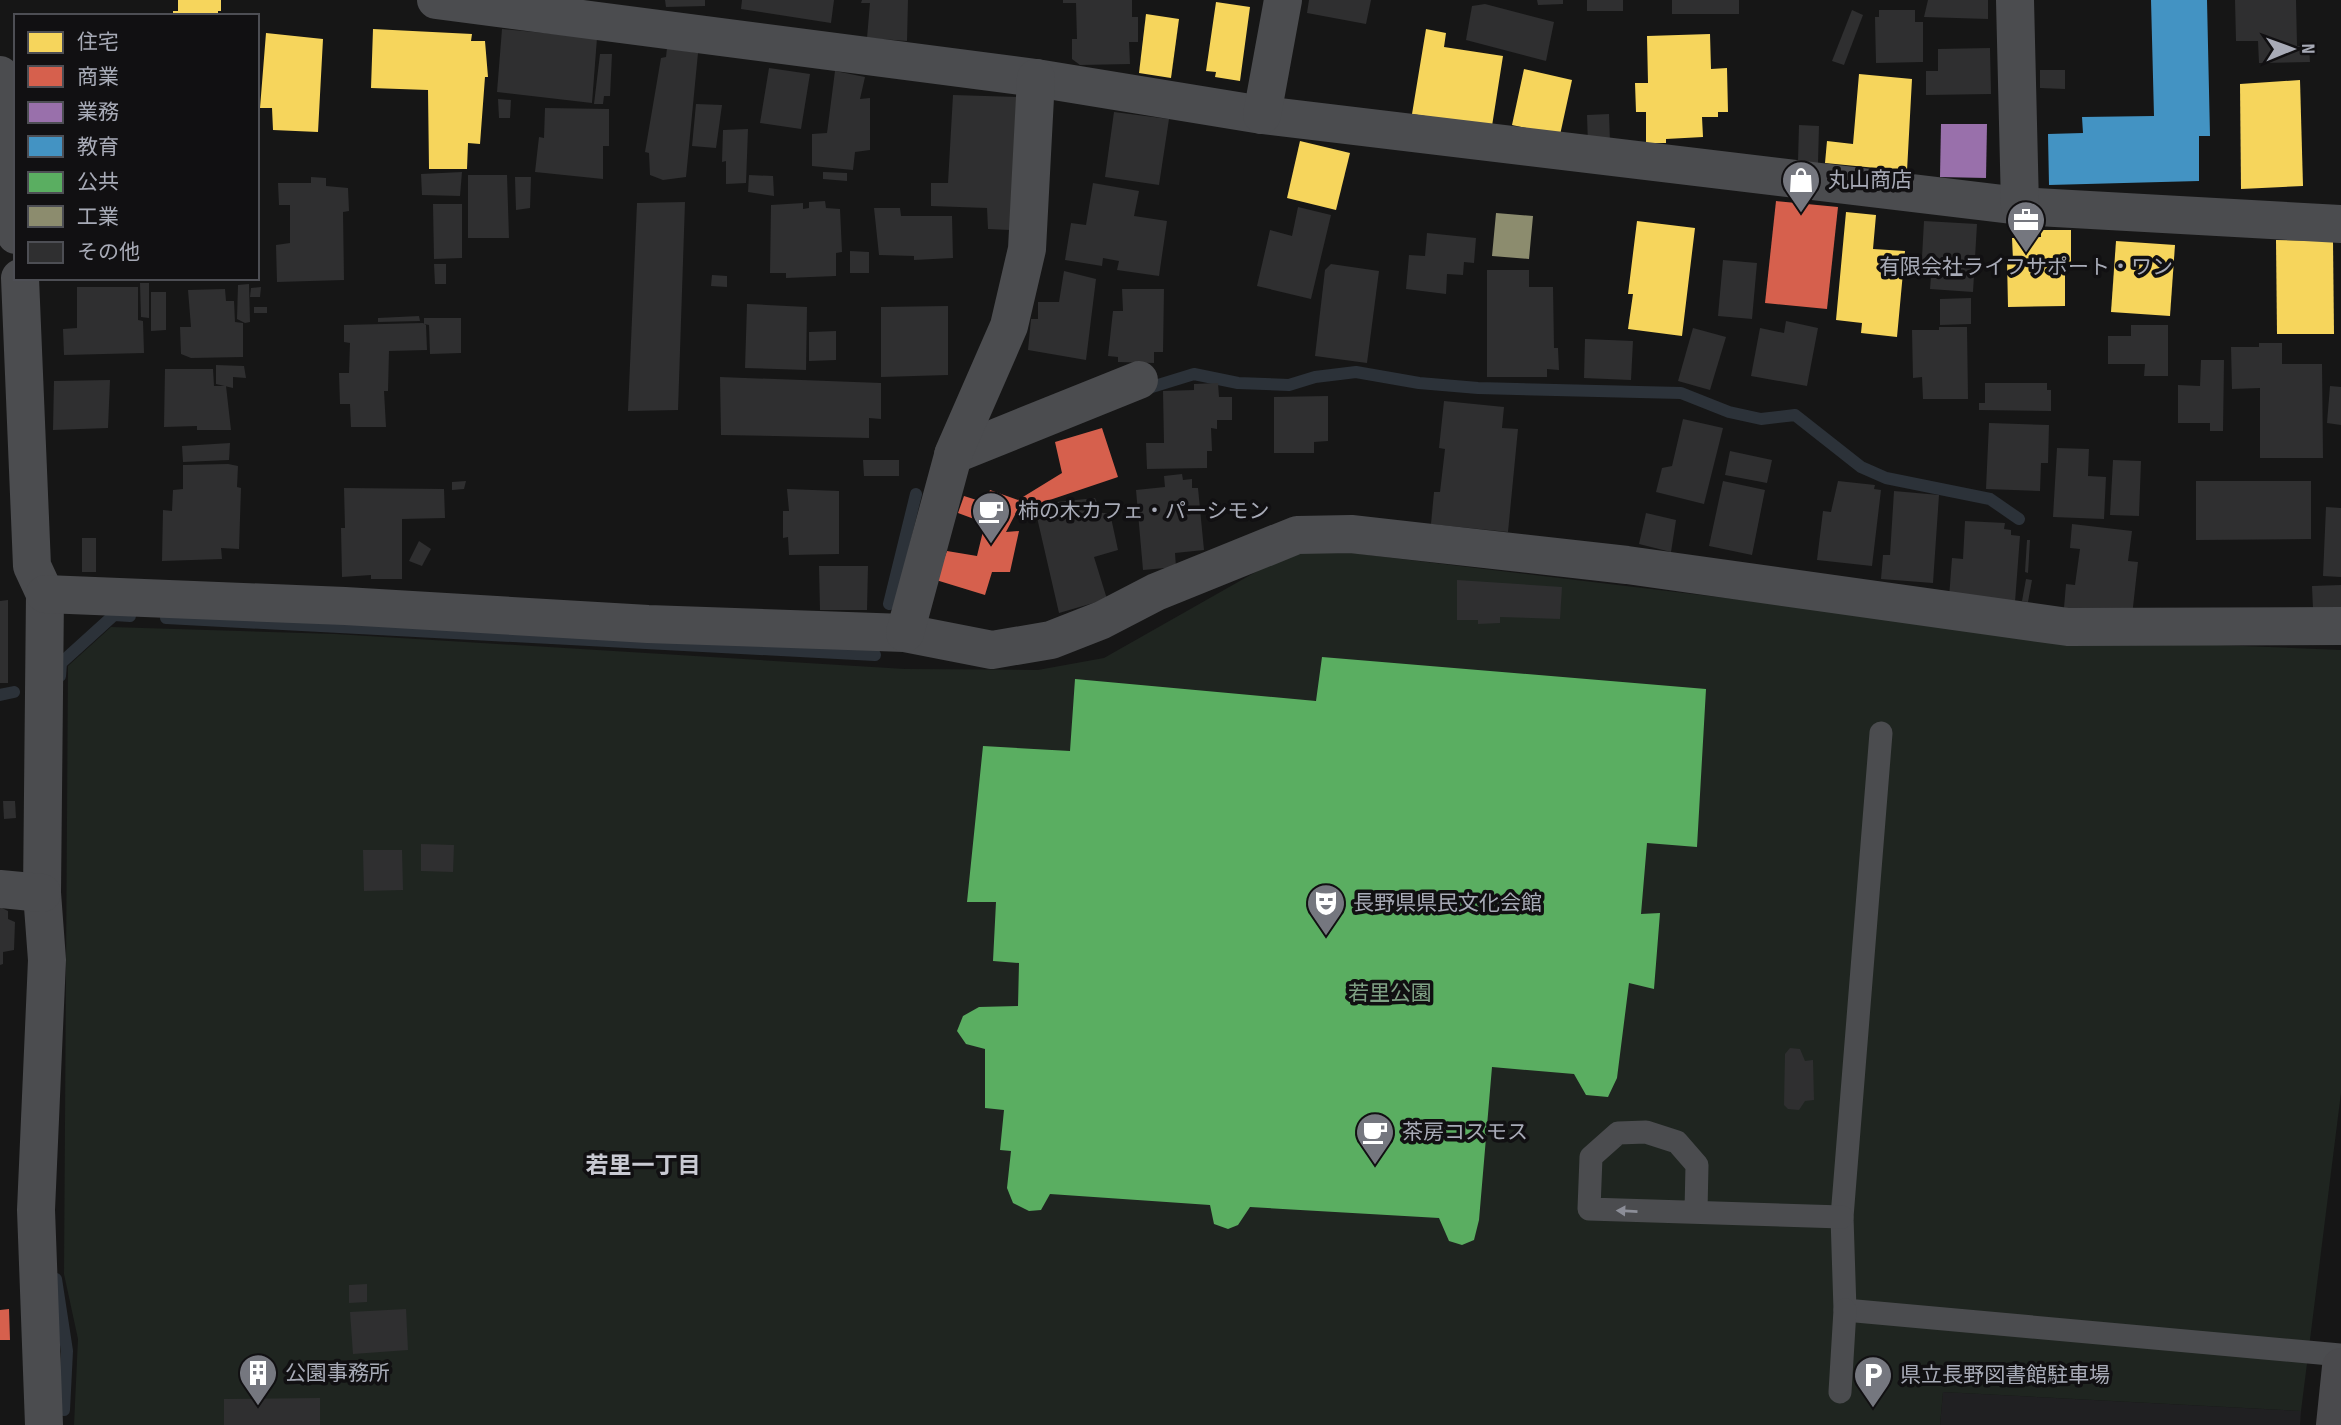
<svg xmlns="http://www.w3.org/2000/svg" width="2341" height="1425" viewBox="0 0 2341 1425" font-family="'Sofia Sans Condensed','Noto Sans JP',sans-serif">
  <style>
    .built { fill: #202022 }
    .green { fill: #1f2520 }
    .homes { fill: #f6d55c }
    .shops { fill: #d6604d }
    .offices { fill: #9970ab }
    .schools { fill: #4393c3 }
    .public { fill: #5aae61 }
    .industry { fill: #8c8c6e }
    .lines { fill: none; stroke-linecap: round; stroke-linejoin: round }
    .stream { stroke: #2c3239; stroke-width: 12 }
    .building { fill: #2f2f30 }
    .lane { stroke: #4b4c4f; stroke-width: 23 }
    .street { stroke: #4b4c4f; stroke-width: 38 }
    .secondary { stroke: #4a4a4d; stroke-width: 38 }
    .oneway { fill: #8c8e98 }
    .labels { text-anchor: middle; stroke-width: 7; stroke-linejoin: round; paint-order: stroke }
    .poi-label { font-size: 21px; fill: #a8abb7; stroke: #111012; text-anchor: start }
    .park-label { font-size: 21px; fill: #80a185; stroke: #111012 }
    .neighbourhood-label { font-size: 23px; font-weight: bold; fill: #c9cad3; stroke: #111012 }
  </style>
  <rect width="100%" height="100%" fill="#161616"/>
  <!-- built -->
  <polygon class="built" points="1943,1392 2301,1411 2300,1425 1940,1425"/>
  <!-- green -->
  <polygon class="green" points="1289,553 1352,553 2068,639 2341,650 2341,1093 2301,1411 1943,1392 1940,1425 74,1425 78,1339 64,1274 68,666 111,627 335,634 905,669 1038,670 1104,658"/>
  <!-- homes -->
  <g class="homes">
    <polygon points="178,0 221,0 221,11 218,11 218,16 173,16 173,11 178,11"/>
    <polygon points="1216,2 1250,7 1240,81 1215,77 1216,72 1206,71"/>
    <polygon points="1146,14 1179,19 1171,78 1139,73"/>
    <polygon points="373,29 472,34 471,41 485,41 488,77 485,77 480,144 468,143 467,169 429,169 428,90 371,88"/>
    <polygon points="1426,29 1446,33 1444,47 1503,56 1492,126 1412,114"/>
    <polygon points="266,33 323,39 318,132 273,130 272,108 260,108"/>
    <polygon points="1710,34 1711,69 1727,68 1728,112 1718,112 1718,117 1702,117 1703,137 1666,139 1666,143 1646,143 1646,112 1636,112 1635,83 1648,83 1647,36"/>
    <polygon points="1524,69 1572,80 1560,135 1512,125"/>
    <polygon points="1859,74 1912,79 1907,171 1825,163 1827,141 1853,144"/>
    <polygon points="2300,80 2303,186 2241,189 2240,84"/>
    <polygon points="1300,141 1350,153 1336,210 1287,198"/>
    <polygon points="1846,212 1876,215 1873,249 1905,251 1897,337 1861,333 1862,323 1836,320"/>
    <polygon points="1637,221 1695,228 1682,336 1628,329 1633,294 1628,294"/>
    <polygon points="2041,230 2071,230 2071,262 2065,262 2065,306 2008,307 2007,260 2013,260 2012,238 2041,237"/>
    <polygon points="2276,240 2333,241 2334,334 2277,334"/>
    <polygon points="2116,241 2175,245 2170,316 2111,312"/>
  </g>
  <!-- shops -->
  <g class="shops">
    <polygon points="1776,201 1838,207 1827,309 1765,303"/>
    <polygon points="1102,428 1118,477 1017,511 1006,532 1019,531 1010,572 992,572 985,595 936,580 947,551 977,556 985,523 958,513 964,496 986,503 990,490 1018,500 1062,473 1055,442"/>
    <polygon points="9,1309 10,1340 0,1340 0,1310"/>
  </g>
  <!-- offices -->
  <polygon class="offices" points="1941,124 1987,124 1986,178 1940,177"/>
  <!-- schools -->
  <polygon class="schools" points="2151,0 2207,0 2210,136 2199,136 2199,181 2049,185 2048,134 2083,133 2082,117 2154,116"/>
  <!-- public -->
  <polygon class="public" points="1322,657 1706,689 1697,847 1647,843 1641,914 1660,913 1654,989 1629,983 1617,1078 1608,1097 1586,1095 1574,1074 1492,1067 1479,1220 1474,1240 1462,1245 1449,1241 1439,1218 1250,1207 1238,1225 1228,1229 1214,1224 1210,1205 1050,1194 1041,1210 1029,1211 1013,1203 1007,1188 1011,1151 1000,1150 1004,1110 985,1108 985,1049 966,1044 957,1031 963,1016 979,1007 1018,1006 1019,963 993,961 996,902 967,902 983,746 1070,751 1075,679 1316,701"/>
  <!-- industry -->
  <polygon class="industry" points="1496,213 1533,216 1529,259 1492,256"/>
  <g class="lines">
    <!-- stream -->
    <g class="stream">
      <polyline points="1142,390 1194,374 1238,383 1289,385 1315,377 1356,372 1419,383 1478,388 1681,393 1729,412 1761,419 1795,415 1861,467 1886,478 1990,499 2019,519"/>
      <polyline points="889,604 916,494"/>
      <polyline points="166,618 875,655"/>
      <polyline points="60,676 61,663 114,615 130,616"/>
      <polyline points="0,695 14,692"/>
      <polyline points="56,1279 67,1351 64,1410"/>
    </g>
  </g>
  <!-- building -->
  <g class="building">
    <polygon points="665,0 705,0 705,6 666,7"/>
    <polygon points="742,0 834,0 831,23 741,9"/>
    <polygon points="862,0 908,0 907,41 867,38 870,3 861,3"/>
    <polygon points="1063,0 1132,0 1132,17 1138,17 1138,42 1129,42 1130,64 1080,65 1072,59 1072,39 1077,39 1076,3 1063,3"/>
    <polygon points="1309,0 1371,0 1366,24 1307,13"/>
    <polygon points="1537,0 1563,0 1563,4 1538,5"/>
    <rect x="1587" y="0" width="36" height="11"/>
    <rect x="1672" y="0" width="67" height="14"/>
    <polygon points="1928,0 1988,0 1988,19 1924,17"/>
    <polygon points="2235,0 2296,0 2297,46 2309,46 2310,62 2259,63 2258,41 2236,41"/>
    <polygon points="1485,4 1554,22 1546,61 1466,40 1472,6"/>
    <polygon points="1852,10 1863,15 1844,65 1832,61"/>
    <polygon points="1879,10 1915,10 1915,22 1923,22 1923,62 1876,63 1875,17 1879,17"/>
    <polygon points="502,29 597,38 592,103 497,92"/>
    <polygon points="667,48 698,53 686,177 663,180 650,175 649,153 645,152 661,58 666,57"/>
    <polygon points="1990,48 1991,94 1926,95 1926,71 1938,71 1938,49"/>
    <polygon points="600,54 612,54 610,96 604,96 603,104 594,104"/>
    <polygon points="769,68 810,74 801,129 760,123"/>
    <polygon points="2040,70 2065,70 2065,89 2040,88"/>
    <polygon points="835,71 865,77 860,99 870,98 870,150 855,152 853,170 812,166 812,134 827,133"/>
    <polygon points="953,95 1021,97 1010,230 988,229 987,208 931,206 931,183 948,183"/>
    <polygon points="498,99 511,100 510,118 499,118"/>
    <polygon points="696,104 722,105 716,148 692,146"/>
    <polygon points="545,108 609,109 609,146 603,146 603,179 535,172 539,137 544,138"/>
    <polygon points="1114,112 1169,119 1159,185 1105,177"/>
    <polygon points="1609,114 1610,143 1588,144 1587,115"/>
    <polygon points="1799,125 1819,126 1818,163 1798,162"/>
    <polygon points="748,129 746,183 726,184 726,161 722,162 723,130"/>
    <polygon points="462,172 460,196 422,195 421,174"/>
    <polygon points="823,172 847,173 847,181 823,179"/>
    <polygon points="468,175 507,175 509,238 468,238"/>
    <polygon points="749,175 773,176 774,196 748,192"/>
    <polygon points="311,177 326,178 326,186 348,188 349,211 343,212 344,280 277,282 276,245 290,243 290,205 279,205 278,183 311,183"/>
    <polygon points="515,177 531,177 530,208 516,210"/>
    <polygon points="1093,183 1139,191 1134,216 1167,221 1159,276 1117,270 1119,261 1103,258 1102,266 1065,260 1071,223 1086,225"/>
    <polygon points="825,201 826,208 840,209 842,252 836,253 836,276 786,278 786,273 770,273 771,205 803,203 803,209 809,208 809,202"/>
    <polygon points="685,202 678,410 628,411 637,203"/>
    <polygon points="433,204 462,204 462,258 434,259"/>
    <polygon points="1298,207 1331,215 1311,299 1257,286 1270,230 1292,236"/>
    <polygon points="874,208 900,208 901,216 952,216 953,258 914,260 914,256 879,255"/>
    <polygon points="1924,221 1977,224 1973,292 1930,289 1931,276 1921,276"/>
    <polygon points="1427,233 1476,238 1474,263 1464,262 1463,275 1447,274 1446,294 1406,289 1409,255 1425,256"/>
    <polygon points="850,251 869,252 869,273 850,273"/>
    <polygon points="1723,260 1757,263 1752,319 1718,316"/>
    <polygon points="434,264 446,264 446,284 435,284"/>
    <polygon points="1331,264 1379,271 1367,363 1315,356 1325,270"/>
    <polygon points="1487,270 1529,270 1529,287 1553,287 1554,348 1558,348 1559,370 1547,369 1547,377 1487,377"/>
    <polygon points="1064,271 1096,279 1086,360 1028,350 1031,319 1038,319 1038,302 1059,302"/>
    <polygon points="712,275 727,276 727,287 711,286"/>
    <polygon points="140,283 149,283 149,318 141,317"/>
    <polygon points="249,284 250,322 245,323 237,319 238,285"/>
    <polygon points="77,287 138,287 138,320 143,321 144,353 64,355 63,329 77,328"/>
    <polygon points="261,287 260,297 250,297 251,288"/>
    <polygon points="225,289 226,301 234,301 235,322 243,323 243,357 191,358 181,354 180,327 191,327 188,290"/>
    <polygon points="1122,289 1164,289 1163,352 1154,352 1154,363 1118,362 1118,357 1108,356 1113,311 1123,311"/>
    <polygon points="151,292 166,292 166,330 151,331"/>
    <polygon points="1971,298 1971,324 1940,325 1940,299"/>
    <polygon points="747,304 807,307 806,370 745,368"/>
    <polygon points="948,306 948,375 881,377 881,307"/>
    <rect x="254" y="307" width="13" height="6"/>
    <polygon points="419,316 420,321 378,322 378,318"/>
    <polygon points="424,318 461,318 461,353 430,354 429,325 424,324"/>
    <polygon points="1786,321 1818,328 1807,386 1751,376 1760,328 1784,333"/>
    <polygon points="423,323 426,325 427,350 389,351 388,391 384,391 386,427 351,427 350,404 340,404 339,373 349,373 350,343 344,342 344,325"/>
    <polygon points="2131,325 2168,325 2168,376 2144,376 2145,364 2108,364 2108,336 2131,336"/>
    <polygon points="1939,327 1967,327 1968,399 1923,399 1922,377 1913,378 1912,330 1939,330"/>
    <polygon points="1693,328 1726,337 1710,390 1678,381"/>
    <polygon points="836,331 836,360 809,361 809,332"/>
    <polygon points="1585,339 1633,341 1631,380 1584,378"/>
    <polygon points="2259,343 2282,343 2282,364 2322,364 2323,458 2260,458 2260,388 2232,389 2231,347 2259,347"/>
    <polygon points="2201,360 2224,360 2223,431 2210,431 2210,423 2178,423 2178,385 2200,386"/>
    <polygon points="216,365 244,366 246,378 233,377 233,388 216,384"/>
    <polygon points="165,369 213,369 214,386 226,386 231,430 197,430 197,426 164,427"/>
    <polygon points="720,377 881,383 881,419 869,418 869,438 721,435"/>
    <polygon points="110,380 108,428 53,430 54,381"/>
    <polygon points="1218,383 1219,397 1232,397 1232,420 1217,420 1217,429 1211,428 1212,451 1207,451 1207,468 1147,469 1146,443 1164,443 1163,391 1194,390 1194,384"/>
    <polygon points="1985,383 2047,383 2047,390 2051,390 2051,411 1979,410 1979,403 1985,403"/>
    <polygon points="2330,386 2341,387 2341,425 2327,423"/>
    <polygon points="1328,396 1328,441 1314,442 1314,453 1274,453 1274,397"/>
    <polygon points="1444,401 1504,407 1502,428 1518,429 1508,532 1431,524 1434,492 1440,492 1445,449 1439,448"/>
    <polygon points="1683,419 1723,428 1704,504 1656,492 1662,468 1672,466"/>
    <polygon points="1989,423 2049,425 2048,463 2041,463 2040,491 1986,489"/>
    <polygon points="230,443 229,460 183,462 182,446"/>
    <polygon points="2057,448 2089,449 2088,476 2106,477 2104,519 2053,517"/>
    <polygon points="1730,451 1772,460 1767,483 1725,475"/>
    <polygon points="863,460 899,460 899,476 864,476"/>
    <polygon points="2113,460 2141,461 2139,516 2110,515"/>
    <polygon points="228,464 238,466 237,487 241,488 239,549 221,548 222,559 162,561 163,510 172,511 173,490 183,489 183,465"/>
    <polygon points="1182,474 1183,480 1192,479 1192,488 1198,488 1204,550 1175,553 1176,567 1143,570 1136,490 1165,487 1164,476"/>
    <polygon points="466,481 464,489 452,490 452,482"/>
    <polygon points="1723,481 1765,490 1752,555 1709,546"/>
    <polygon points="1838,481 1875,485 1874,489 1881,490 1872,566 1817,560 1823,511 1831,512"/>
    <polygon points="2196,481 2311,481 2311,539 2196,540"/>
    <polygon points="344,488 444,489 445,518 402,519 402,579 371,579 371,575 342,577 341,528 345,528"/>
    <polygon points="787,489 839,491 839,554 789,555 788,537 783,538 783,511 789,511"/>
    <polygon points="1894,491 1939,495 1933,583 1881,579 1883,555 1890,555"/>
    <polygon points="1095,498 1102,513 1110,513 1118,550 1094,557 1107,599 1059,613 1036,513 1057,502"/>
    <polygon points="2326,507 2341,508 2341,577 2323,576"/>
    <polygon points="1646,513 1676,520 1671,552 1639,544"/>
    <polygon points="1965,521 2005,523 2004,529 2011,530 2011,535 2020,536 2015,602 1949,598 1952,558 1963,559"/>
    <polygon points="2072,524 2132,531 2128,561 2138,562 2132,616 2064,608 2066,584 2075,585 2080,549 2070,548"/>
    <rect x="82" y="538" width="14" height="34"/>
    <polygon points="2027,540 2030,540 2028,573 2025,572"/>
    <polygon points="419,541 431,549 422,566 409,561"/>
    <polygon points="819,566 868,566 867,610 820,610"/>
    <polygon points="2026,579 2032,580 2028,602 2022,601"/>
    <polygon points="1457,580 1562,587 1560,619 1500,617 1500,623 1478,624 1478,620 1457,620"/>
    <polygon points="2341,585 2341,609 2313,609 2312,586"/>
    <polygon points="8,600 8,683 0,683 0,601"/>
    <polygon points="3,801 15,801 16,818 4,819"/>
    <polygon points="421,844 454,845 453,872 421,871"/>
    <polygon points="363,850 402,850 403,890 364,891"/>
    <polygon points="0,907 8,911 8,919 15,922 14,950 3,952 3,964 0,965"/>
    <polygon points="1790,1048 1800,1049 1805,1061 1813,1060 1814,1100 1805,1101 1799,1110 1788,1109 1784,1105 1785,1054"/>
    <polygon points="367,1284 367,1302 349,1303 349,1285"/>
    <polygon points="406,1309 408,1350 353,1354 350,1312"/>
    <polygon points="320,1398 320,1425 224,1425 224,1399"/>
  </g>
  <g class="lines">
    <!-- lane -->
    <g class="lane">
      <polyline points="1881,733 1842,1217 1845,1310 2341,1355"/>
      <polyline points="1696,1211 1697,1165 1677,1142 1646,1132 1618,1133 1591,1157 1589,1209 1842,1217"/>
      <polyline points="1840,1392 1845,1310"/>
    </g>
    <!-- street -->
    <g class="street">
      <polyline points="436,0 1036,78 1262,115 2020,206 2341,224"/>
      <polyline points="2015,0 2020,206"/>
      <polyline points="0,75 16,235"/>
      <polyline points="1262,115 1283,0"/>
      <polyline points="20,278 32,566 45,594 42,893 47,960 36,1210 44,1425"/>
      <polyline points="953,455 1139,380"/>
      <polyline points="45,594 345,606 648,624 905,633 992,650 1051,640 1102,620 1156,592 1297,535 1351,534 1627,565 2068,627 2341,626"/>
      <polyline points="905,633 954,452 1009,326 1027,249 1036,78"/>
      <polyline points="0,889 42,893"/>
    </g>
    <!-- secondary -->
    <polyline class="secondary" points="2335,1425 2341,1367"/>
  </g>
  <!-- one-way arrows -->
  <defs><path id="oneway-solid" d="M-6-.8H1V-3.2L6.5 0L1 3.2V.8H-6Z" transform="scale(1.75)"/></defs>
  <use class="oneway" href="#oneway-solid" transform="translate(1627 1211) rotate(-177)"/>
  <!-- icons -->
  <defs>
    <symbol id="shop-pin" viewBox="-11 -11 22 30"><path d="M0 17L-7.5 6A9.5 9.5 0 1 1 7.5 6Z" fill="#75777f" stroke="#111012"/><path d="M-5-2.5h2.3a2.7 3.5 0 0 1 5.4 0H5L5.5 6h-11ZM-1.5-2.5h3a1.5 2.3 0 0 0-3 0Z" fill="#fff"/></symbol>
    <symbol id="office-pin" viewBox="-11 -11 22 30"><path d="M0 17L-7.5 6A9.5 9.5 0 1 1 7.5 6Z" fill="#75777f" stroke="#111012"/><path d="M-6-3h4V-5.5h4V-3h4V5H-6ZM-1-4.5V-3h2v-1.5ZM-6 0V1H6V0Z" fill="#fff"/></symbol>
    <symbol id="cafe-pin" viewBox="-11 -11 22 30"><path d="M0 17L-7.5 6A9.5 9.5 0 1 1 7.5 6Z" fill="#75777f" stroke="#111012"/><path d="M-5.5-4.5H6V0H3Q3 3.5 0 3.5H-2.5Q-5.5 3.5-5.5 0ZM3-3.2v2h1.7v-2ZM-6 4.5H4V6H-6Z" fill="#fff"/></symbol>
    <symbol id="theatre-pin" viewBox="-11 -11 22 30"><path d="M0 17L-7.5 6A9.5 9.5 0 1 1 7.5 6Z" fill="#75777f" stroke="#111012"/><path d="M-5-5.5Q0-4 5-5.5V0Q5 5 0 6Q-5 5-5 0ZM-3.3-2.5H-1v1.5H-3.3ZM1-2.5H3.3v1.5H1ZM-2.8 1Q0 5.5 2.8 1Z" fill="#fff"/></symbol>
    <symbol id="building-pin" viewBox="-11 -11 22 30"><path d="M0 17L-7.5 6A9.5 9.5 0 1 1 7.5 6Z" fill="#75777f" stroke="#111012"/><path d="M-4-6H4V6H1V3H-1V6H-4ZM-2.5-4.3h1.7v1.8h-1.7ZM.8-4.3h1.7v1.8H.8ZM-2.5-1h1.7V.8h-1.7ZM.8-1h1.7V.8H.8Z" fill="#fff"/></symbol>
    <symbol id="parking-pin" viewBox="-11 -11 22 30"><path d="M0 17L-7.5 6A9.5 9.5 0 1 1 7.5 6Z" fill="#75777f" stroke="#111012"/><path d="M-3.5-5.5H1a3.5 3.5 0 0 1 0 7H-1V5.5H-3.5ZM-1-3.4V-.6H.8a1.4 1.4 0 0 0 0-2.8Z" fill="#fff"/></symbol>
  </defs>
  <g fill-rule="evenodd">
    <use href="#shop-pin" x="1779" y="158" width="44" height="60"/>
    <use href="#office-pin" x="2004" y="198" width="44" height="60"/>
    <use href="#cafe-pin" x="969" y="489" width="44" height="60"/>
    <use href="#theatre-pin" x="1304" y="881" width="44" height="60"/>
    <use href="#cafe-pin" x="1353" y="1110" width="44" height="60"/>
    <use href="#building-pin" x="236" y="1351" width="44" height="60"/>
    <use href="#parking-pin" x="1851" y="1353" width="44" height="60"/>
  </g>
  <g class="labels">
    <!-- poi labels -->
    <g class="poi-label">
      <text x="1828" y="187">丸山商店</text>
      <text x="2026" y="274" text-anchor="middle">有限会社ライフサポート・ワン</text>
      <text x="1018" y="518">柿の木カフェ・パーシモン</text>
      <text x="1353" y="910">長野県県民文化会館</text>
      <text x="1402" y="1139">茶房コスモス</text>
      <text x="285" y="1380">公園事務所</text>
      <text x="1900" y="1382">県立長野図書館駐車場</text>
    </g>
    <!-- park labels -->
    <g class="park-label">
      <text x="1390" y="1000">若里公園</text>
    </g>
    <!-- neighbourhood labels -->
    <g class="neighbourhood-label">
      <text x="643" y="1173">若里一丁目</text>
    </g>
  </g>
  <!-- legend -->
  <rect x="14" y="14" width="245" height="266" fill="#111012" stroke="#4d4e54" stroke-width="2"/>
  <rect x="28" y="32" width="35" height="21" fill="#f6d55c" stroke="#4d4e54" stroke-width="2"/>
  <text x="77" y="49" font-size="21" fill="#a8abb7">住宅</text>
  <rect x="28" y="66" width="35" height="21" fill="#d6604d" stroke="#4d4e54" stroke-width="2"/>
  <text x="77" y="84" font-size="21" fill="#a8abb7">商業</text>
  <rect x="28" y="102" width="35" height="21" fill="#9970ab" stroke="#4d4e54" stroke-width="2"/>
  <text x="77" y="119" font-size="21" fill="#a8abb7">業務</text>
  <rect x="28" y="136" width="35" height="21" fill="#4393c3" stroke="#4d4e54" stroke-width="2"/>
  <text x="77" y="154" font-size="21" fill="#a8abb7">教育</text>
  <rect x="28" y="172" width="35" height="21" fill="#5aae61" stroke="#4d4e54" stroke-width="2"/>
  <text x="77" y="189" font-size="21" fill="#a8abb7">公共</text>
  <rect x="28" y="206" width="35" height="21" fill="#8c8c6e" stroke="#4d4e54" stroke-width="2"/>
  <text x="77" y="224" font-size="21" fill="#a8abb7">工業</text>
  <rect x="28" y="242" width="35" height="21" fill="#2f2f30" stroke="#4d4e54" stroke-width="2"/>
  <text x="77" y="259" font-size="21" fill="#a8abb7">その他</text>
  <!-- north arrow -->
  <g transform="translate(2292 49) rotate(89)" stroke="#111012" stroke-width="5" paint-order="stroke">
  <path d="M0-5L12 26L0 18L-12 26Z" fill="#a8abb7"/>
  <text y="-10" font-size="19" font-weight="bold" text-anchor="middle" fill="#a8abb7">N</text>
  </g>
</svg>
